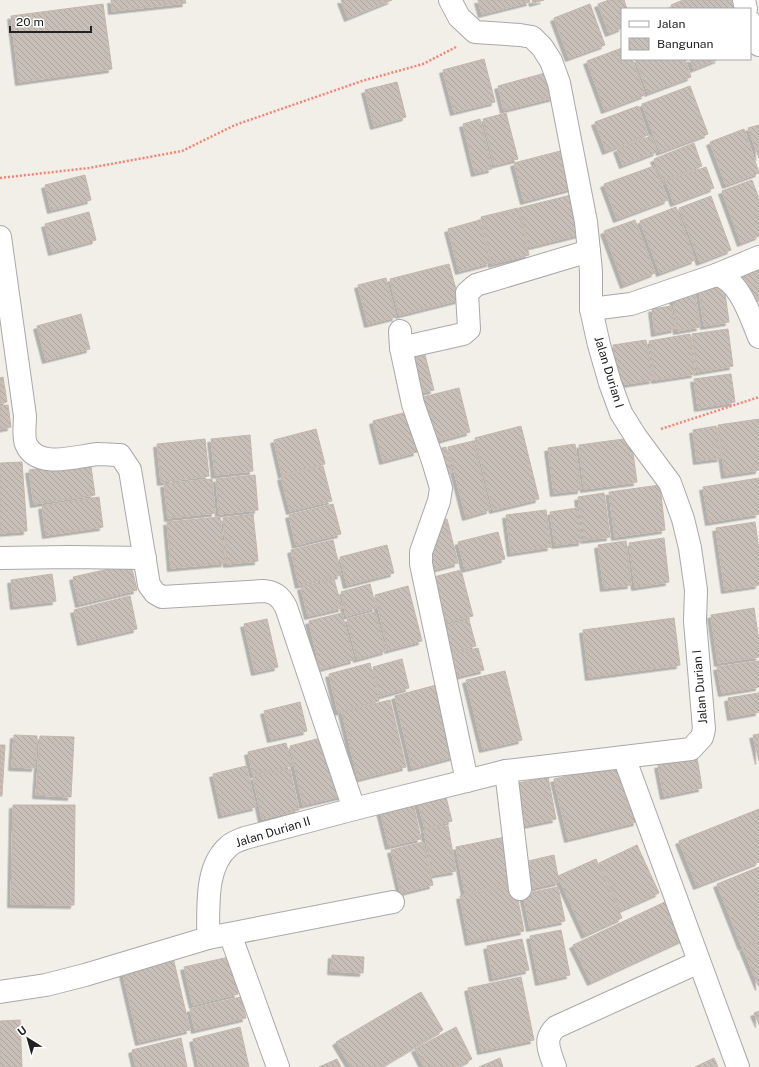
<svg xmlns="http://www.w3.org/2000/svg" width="759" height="1067" viewBox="0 0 759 1067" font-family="'Public Sans',sans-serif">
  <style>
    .building { fill: url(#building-back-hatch); stroke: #c4b6ab; filter: url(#shadow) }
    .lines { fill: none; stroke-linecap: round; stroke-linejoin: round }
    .minor-casing { stroke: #a9a9a9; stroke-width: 24 }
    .path { stroke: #fa8072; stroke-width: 2.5; stroke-dasharray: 2 2; stroke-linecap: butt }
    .minor { stroke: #fff; stroke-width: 22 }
    .labels { text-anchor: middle; stroke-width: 3; stroke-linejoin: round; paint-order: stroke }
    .street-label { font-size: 12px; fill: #222; stroke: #fff }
  </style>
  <defs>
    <pattern id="building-back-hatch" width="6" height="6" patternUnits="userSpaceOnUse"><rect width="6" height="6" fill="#c7bfb8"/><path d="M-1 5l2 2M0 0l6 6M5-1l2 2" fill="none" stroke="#aba49e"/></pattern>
    <filter id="shadow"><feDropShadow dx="-3.5" dy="3.5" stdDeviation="0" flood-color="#0004"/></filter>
  </defs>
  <rect width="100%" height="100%" fill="#f2efe9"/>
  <!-- building -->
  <g class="building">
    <polygon points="111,0 185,0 186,3 112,11"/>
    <polygon points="341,0 392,0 348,18"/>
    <polygon points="478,0 529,0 530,2 482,14"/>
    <polygon points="532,0 544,0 533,3"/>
    <polygon points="609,0 624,0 627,9 622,9 622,28 609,33 598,4"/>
    <polygon points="683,0 742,0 746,9 673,9 671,5"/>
    <polygon points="103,4 112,69 19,82 11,16"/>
    <polygon points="590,4 605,45 569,58 554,18"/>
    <polygon points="622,48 622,59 632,59 645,95 605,110 587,61"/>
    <polygon points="484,59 495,102 454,112 443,70"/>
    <polygon points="635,59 685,59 691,77 648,93"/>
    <polygon points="690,59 719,59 694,69"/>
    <polygon points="549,72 556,97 504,110 498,86"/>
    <polygon points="397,82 406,117 374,126 365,90"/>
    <polygon points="690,86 708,134 660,152 642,104"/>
    <polygon points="638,106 648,135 606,151 595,122"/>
    <polygon points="506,113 518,159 494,165 483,119"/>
    <polygon points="480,119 492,169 475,173 463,124"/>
    <polygon points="759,125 759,158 748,128"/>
    <polygon points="744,129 759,173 726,185 710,142"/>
    <polygon points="651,136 657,152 623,165 617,149"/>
    <polygon points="694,143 702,166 663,181 654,159"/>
    <polygon points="568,149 577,187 524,201 514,163"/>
    <polygon points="654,166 668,200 617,219 604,184"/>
    <polygon points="706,167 714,188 674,203 666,181"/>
    <polygon points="85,175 91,200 51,210 45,185"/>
    <polygon points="752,180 759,199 759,236 741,243 722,191"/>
    <polygon points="571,195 581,234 529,247 519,208"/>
    <polygon points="711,196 731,250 700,262 679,208"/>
    <polygon points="676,207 695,260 660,273 640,221"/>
    <polygon points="518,208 529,255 492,264 481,217"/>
    <polygon points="89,212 96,240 52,252 45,224"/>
    <polygon points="480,220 490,263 459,271 448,229"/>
    <polygon points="635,220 655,273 624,285 604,231"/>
    <polygon points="449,264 459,300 399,315 390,279"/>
    <polygon points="759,264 759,301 751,303 741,269"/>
    <polygon points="386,278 396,317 368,324 358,285"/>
    <polygon points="724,286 729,322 704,326 699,290"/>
    <polygon points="695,294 700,327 677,331 673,297"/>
    <polygon points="671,306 675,329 655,333 652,309"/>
    <polygon points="81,314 90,349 46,360 37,326"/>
    <polygon points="728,329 733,366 697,372 692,334"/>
    <polygon points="690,334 695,374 655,380 649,341"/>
    <polygon points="646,340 653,380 619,385 613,345"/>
    <polygon points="425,355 434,390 408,396 399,362"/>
    <polygon points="731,374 735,402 698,408 694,379"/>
    <polygon points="3,377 7,402 0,403 0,378"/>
    <polygon points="459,388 470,432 434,442 423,397"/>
    <polygon points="8,405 11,427 0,429 0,406"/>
    <polygon points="407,412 417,452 383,461 373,421"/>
    <polygon points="759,419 759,470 725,475 718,425"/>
    <polygon points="521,426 539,499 493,510 475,438"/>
    <polygon points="716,426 721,458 697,461 693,430"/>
    <polygon points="316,429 325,464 282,475 274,440"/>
    <polygon points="250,435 253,471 215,475 211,439"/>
    <polygon points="631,438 637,482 584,489 579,445"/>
    <polygon points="205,439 209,476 161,482 157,444"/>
    <polygon points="473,441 490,510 466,517 448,447"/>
    <polygon points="575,444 581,490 554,493 548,448"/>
    <polygon points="446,447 452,473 433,477 427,452"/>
    <polygon points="90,460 95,495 34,504 29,470"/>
    <polygon points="22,462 27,531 0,533 0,463"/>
    <polygon points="323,466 332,501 290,511 281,477"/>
    <polygon points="255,475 258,510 219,514 216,479"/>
    <polygon points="759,478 759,514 709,522 703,487"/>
    <polygon points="212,479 215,513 168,518 164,484"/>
    <polygon points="660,485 665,530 615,537 609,492"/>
    <polygon points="604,493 610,537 584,540 578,497"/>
    <polygon points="99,497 103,527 46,535 42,506"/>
    <polygon points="333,504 341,534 296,545 289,515"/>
    <polygon points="577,508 582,542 555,545 550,512"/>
    <polygon points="546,510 551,547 511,553 506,515"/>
    <polygon points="253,514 258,561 227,564 223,518"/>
    <polygon points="220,517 225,563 171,568 167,522"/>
    <polygon points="447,519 458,563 432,570 421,525"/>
    <polygon points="755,522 759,549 759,585 725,590 716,528"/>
    <polygon points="498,532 505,559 465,569 458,542"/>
    <polygon points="664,538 669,582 635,587 629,543"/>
    <polygon points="333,540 341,575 299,585 291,550"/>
    <polygon points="626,541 631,585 604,588 598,545"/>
    <polygon points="387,545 394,573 347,585 340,557"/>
    <polygon points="131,564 137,590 79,604 73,577"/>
    <polygon points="461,570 473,616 433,626 422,580"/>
    <polygon points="52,574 56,601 14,606 11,580"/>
    <polygon points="334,579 342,608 308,616 301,587"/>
    <polygon points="370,584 376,608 346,616 341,592"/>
    <polygon points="408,586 422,641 388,650 375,595"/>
    <polygon points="130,596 137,629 81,642 74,610"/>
    <polygon points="754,608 759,641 759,657 718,663 711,615"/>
    <polygon points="375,612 386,651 357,659 347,619"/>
    <polygon points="342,613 354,660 320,669 309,621"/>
    <polygon points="674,618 680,665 589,677 583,630"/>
    <polygon points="267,619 278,667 255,672 244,624"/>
    <polygon points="469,620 476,646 440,655 433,629"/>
    <polygon points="478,648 484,670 442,680 437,658"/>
    <polygon points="402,659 409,688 380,696 373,667"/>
    <polygon points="759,661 759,687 722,693 717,667"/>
    <polygon points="370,663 379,701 338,712 329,674"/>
    <polygon points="505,671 522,740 483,749 466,680"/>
    <polygon points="440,684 457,756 412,768 395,696"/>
    <polygon points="759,693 759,712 731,717 728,698"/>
    <polygon points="390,700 406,767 358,779 342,712"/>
    <polygon points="300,702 307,731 271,739 264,711"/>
    <polygon points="759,734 759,761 753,735"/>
    <polygon points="14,735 37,736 35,768 12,767"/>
    <polygon points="40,736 74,737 71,797 36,795"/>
    <polygon points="328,736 342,796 303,805 290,746"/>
    <polygon points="286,743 292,766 253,775 248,752"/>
    <polygon points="0,745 5,745 2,796 0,796"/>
    <polygon points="697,757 702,788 664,796 658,765"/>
    <polygon points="623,763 637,822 568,839 554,779"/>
    <polygon points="246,766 256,807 222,815 213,774"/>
    <polygon points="290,769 299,810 262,819 253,777"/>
    <polygon points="548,777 556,819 517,827 509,785"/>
    <polygon points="444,789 452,821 425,829 416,796"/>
    <polygon points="412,798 421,839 389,846 379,806"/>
    <polygon points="13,805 75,805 74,905 11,904"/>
    <polygon points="759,809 759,862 697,886 679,841"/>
    <polygon points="448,826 456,871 432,875 424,830"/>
    <polygon points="505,837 514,883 465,893 456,847"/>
    <polygon points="423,842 433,885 401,893 391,850"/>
    <polygon points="637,845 659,893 621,910 599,863"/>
    <polygon points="554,855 559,882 529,889 524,862"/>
    <polygon points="596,859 622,918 585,935 558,876"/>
    <polygon points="759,867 759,940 742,947 717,884"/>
    <polygon points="515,885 524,931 469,942 460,896"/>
    <polygon points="558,887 565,921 530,928 523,894"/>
    <polygon points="667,901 684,939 591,982 573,945"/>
    <polygon points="561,930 570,975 539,982 530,936"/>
    <polygon points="522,939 529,970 493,978 487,946"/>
    <polygon points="759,941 759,987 743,948"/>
    <polygon points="172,953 190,1030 139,1042 121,965"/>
    <polygon points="332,955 364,957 363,973 331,971"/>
    <polygon points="229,957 238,994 193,1005 184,967"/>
    <polygon points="521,977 534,1040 481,1051 468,988"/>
    <polygon points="421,992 443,1030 381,1067 351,1067 336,1042"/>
    <polygon points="241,997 246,1018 195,1030 190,1009"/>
    <polygon points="759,1011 759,1024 754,1013"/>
    <polygon points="20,1020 22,1067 0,1067 0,1021"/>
    <polygon points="240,1027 249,1067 199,1067 193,1039"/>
    <polygon points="456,1027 472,1059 457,1067 424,1067 415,1049"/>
    <polygon points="181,1038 187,1067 136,1067 132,1050"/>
    <polygon points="500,1058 503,1067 479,1067"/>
    <polygon points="714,1058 718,1067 695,1067"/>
    <polygon points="337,1059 341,1067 319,1067"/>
  </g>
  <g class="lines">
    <defs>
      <g id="minor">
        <polyline points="744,0 746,9"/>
        <polyline points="750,22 755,39 759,45"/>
        <path d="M0 237 25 416C25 424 23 437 26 444 37 470 77 456 98 454 105 454 113 455 120 455L130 470 149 585 155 593 162 597 263 591C275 592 280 596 286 607L354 809"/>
        <polyline points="716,275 759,257"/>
        <path d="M591 309 631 304 716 275C739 278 751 318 759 337"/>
        <polyline points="400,331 401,348 413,404 433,461 441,488 439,501 421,552 421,564 467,781"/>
        <polyline points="401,348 463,334 469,329 467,293 476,285 589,251"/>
        <polyline points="0,558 70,557 145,558"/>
        <polyline points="624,757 738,1067"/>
        <polyline points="506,771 520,889"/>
        <polyline points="230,934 278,1067"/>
        <polyline points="208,938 393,902"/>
        <path d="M0 992 46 985 85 975 208 938C209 909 204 867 229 846 233 842 240 840 245 838L354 809 506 771 691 749 702 737 704 729 695 621 696 590 690 548 683 519 670 483 636 437 621 413 610 383 599 345 591 309V271L586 222 559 83 551 61 542 47 532 37 520 35 475 32 459 17 450 0"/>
        <path d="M555 1067C552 1058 545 1044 550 1035 551 1032 554 1029 556 1027L699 962"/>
      </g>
    </defs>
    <!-- minor casing -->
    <use href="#minor" class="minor-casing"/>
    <!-- path -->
    <g class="path">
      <polyline points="0,178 89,168 182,151 235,125 362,81 423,64 456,47"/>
      <polyline points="661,429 759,397"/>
    </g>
    <!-- minor -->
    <use href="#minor" class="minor"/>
  </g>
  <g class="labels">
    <!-- street labels -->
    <g class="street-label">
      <text transform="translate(609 372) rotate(73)" y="4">Jalan Durian I</text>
      <text transform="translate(700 687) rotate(-95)" y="4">Jalan Durian I</text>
      <text transform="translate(273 832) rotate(-17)" y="4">Jalan Durian II</text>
    </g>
  </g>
  <!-- legend -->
  <rect x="621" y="8" width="130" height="52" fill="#ffffff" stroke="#a7a7a7"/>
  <rect x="629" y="21" width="20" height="6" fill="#ffffff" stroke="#a7a7a7"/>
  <text x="657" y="28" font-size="12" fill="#222222">Jalan</text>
  <rect x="629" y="38" width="20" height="12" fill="url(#building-back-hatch)" stroke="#a7a7a7"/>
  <text x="657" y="48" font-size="12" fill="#222222">Bangunan</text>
  <!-- north arrow -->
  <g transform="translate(28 1039) rotate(323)" stroke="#ffffff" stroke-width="3" paint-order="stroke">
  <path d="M0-3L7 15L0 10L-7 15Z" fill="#222222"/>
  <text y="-6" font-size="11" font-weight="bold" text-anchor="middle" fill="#222222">U</text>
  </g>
  <!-- scale -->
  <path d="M10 26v6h81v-6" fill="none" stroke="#222222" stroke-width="2"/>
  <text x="16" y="26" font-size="12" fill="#222222" stroke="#ffffff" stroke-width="3" paint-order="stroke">20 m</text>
</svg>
